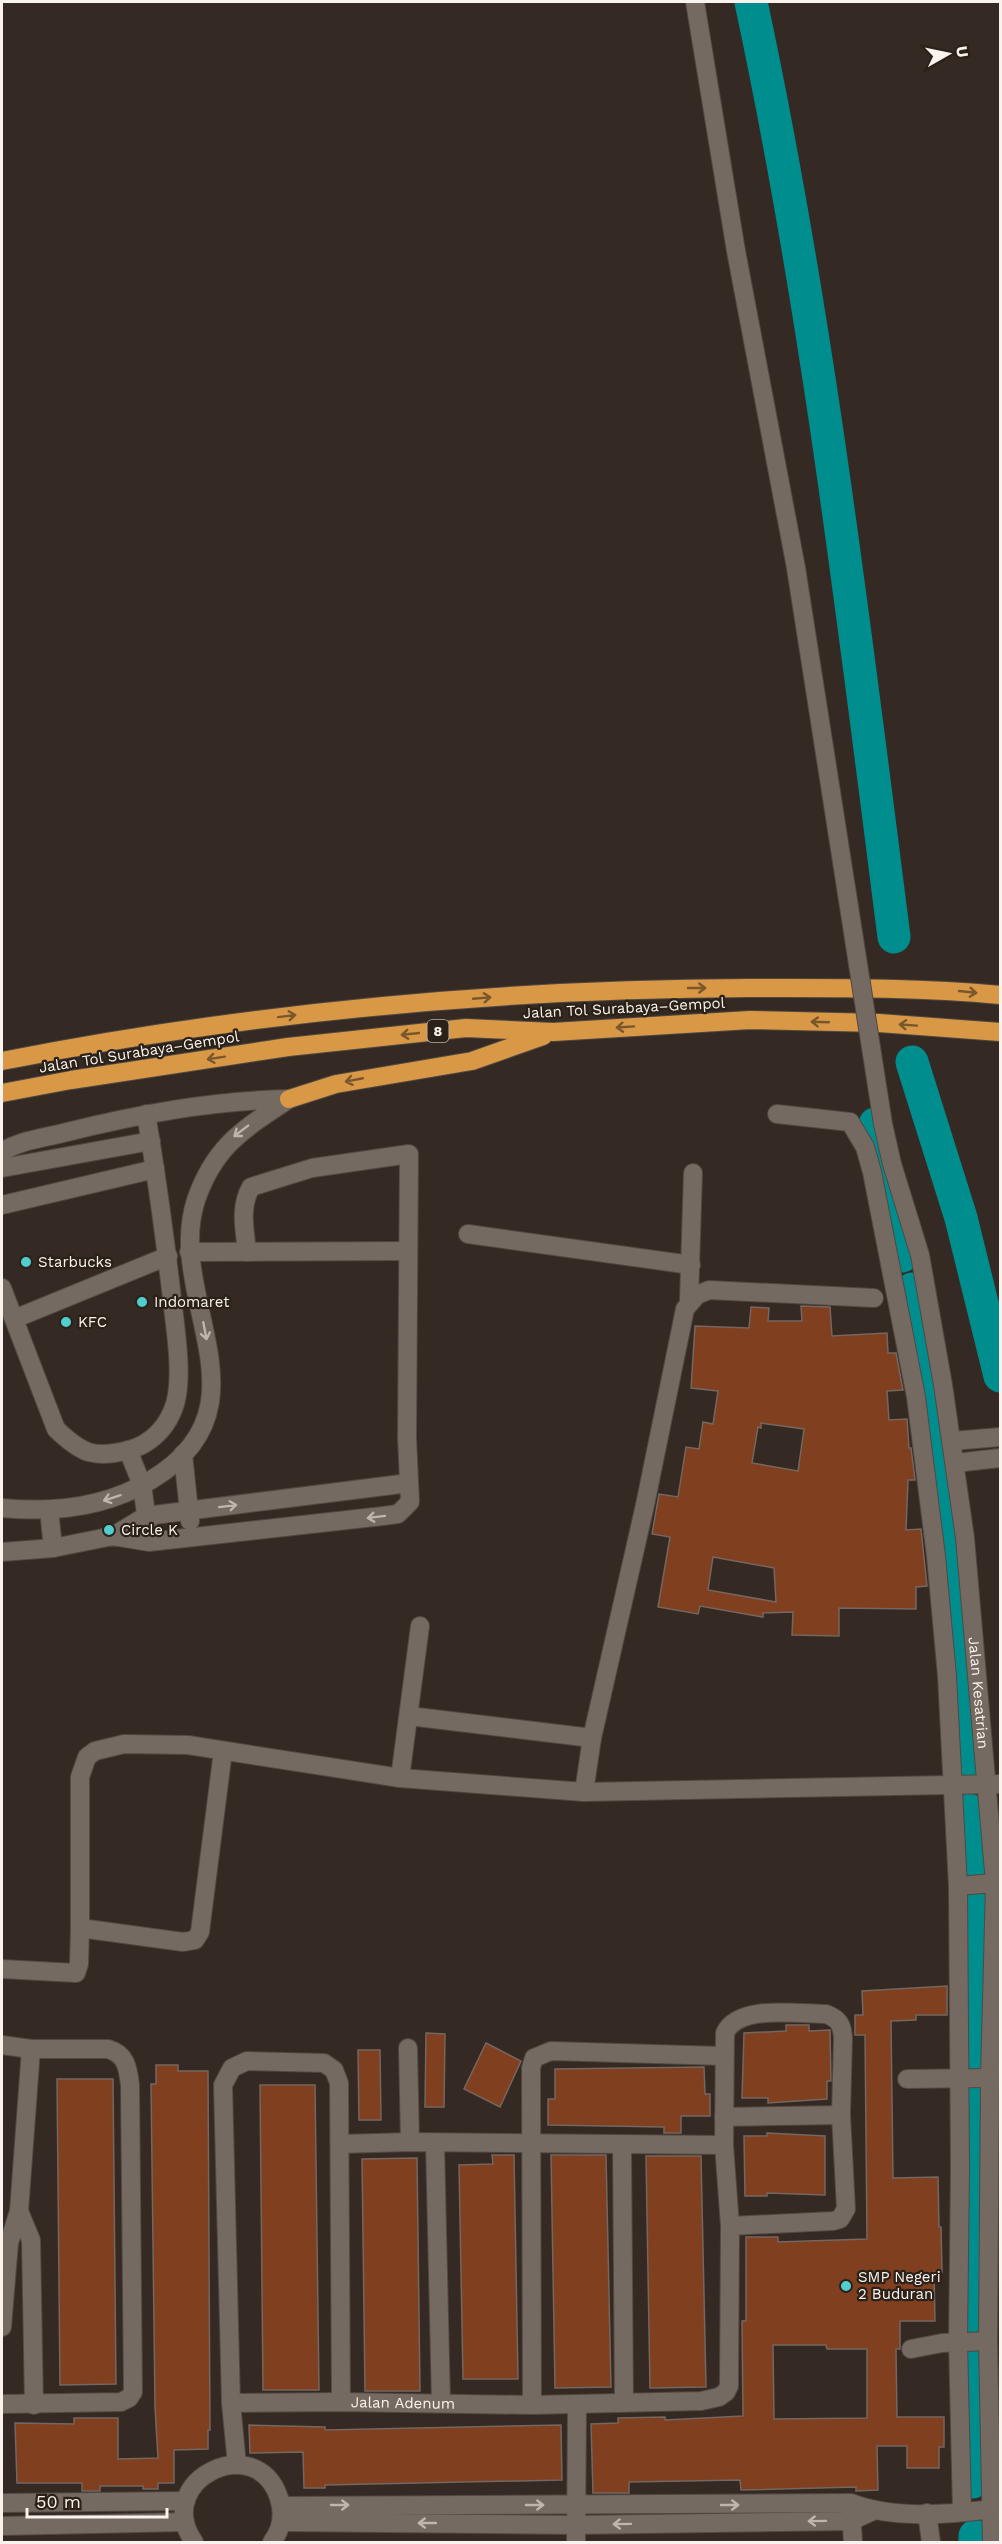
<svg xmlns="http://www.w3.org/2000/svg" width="1002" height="2544" viewBox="0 0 1002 2544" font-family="'Work Sans',sans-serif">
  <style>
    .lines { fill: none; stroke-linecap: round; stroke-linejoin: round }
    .river { stroke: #008d8e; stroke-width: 33 }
    .building { fill: #803f1f; stroke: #746660; stroke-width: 1.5; fill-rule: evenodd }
    .minor-casing { stroke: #504942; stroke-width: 20 }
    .highway-casing { stroke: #504942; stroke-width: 20 }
    .minor { stroke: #756a61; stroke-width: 18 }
    .highway { stroke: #d99846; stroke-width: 18 }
    .minor-bridge-casing { stroke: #504942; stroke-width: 20; stroke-linecap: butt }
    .minor-bridge { stroke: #756a61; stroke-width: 18 }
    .oneway { stroke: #79572d }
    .oneway2 { stroke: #beb5ae }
    .poi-dot { fill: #52cdcf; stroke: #2a2119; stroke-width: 2 }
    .labels { text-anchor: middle; stroke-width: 4.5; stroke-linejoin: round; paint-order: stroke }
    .shield { fill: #2a2119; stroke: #bbb3ad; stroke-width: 1.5 }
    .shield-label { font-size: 14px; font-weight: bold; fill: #f9f2ed }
    .street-label { font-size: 15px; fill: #f9f2ed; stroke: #2a2119 }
    .poi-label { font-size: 15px; fill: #f9f2ed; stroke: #2a2119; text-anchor: start }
  </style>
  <rect width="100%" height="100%" fill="#342a23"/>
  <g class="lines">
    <!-- river -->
    <g class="river">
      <path d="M751 2C817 310 854 624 894 937"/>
      <polyline points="912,1062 961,1218 1000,1376"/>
      <polyline points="875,1124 902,1256"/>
      <polyline points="912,1289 938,1454 958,1661 965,1763"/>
      <path d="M969 1810C969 2034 976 2258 973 2482"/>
      <polyline points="975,2542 975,2536"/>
    </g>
  </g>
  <!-- building -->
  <g class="building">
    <path d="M801 1306 830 1307 832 1336 887 1333 888 1353H896L903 1390 887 1391 889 1420 907 1419 909 1448H911L915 1480H908L906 1530 921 1529 927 1586 916 1587V1609L839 1608V1636L792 1635 793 1612 763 1613V1617L700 1606 698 1614 658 1607 670 1537 652 1534 659 1494 678 1497 686 1447 699 1449 703 1422 713 1424 718 1391 691 1388 695 1326 749 1328 751 1307 769 1308 768 1321H802ZM761 1423 804 1429 798 1471 752 1463 758 1427 761 1428ZM713 1557 774 1568 776 1602 708 1590Z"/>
    <path d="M947 1986V2015H916V2020L891 2021 893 2178 938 2177 939 2227H941L942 2272H934L935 2321H900V2349H896L897 2417H944V2447H939V2468H907V2446H877L878 2490 856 2491V2487L741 2490 740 2480 629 2482V2493H593L591 2424 618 2423V2418L665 2417V2420L743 2416 742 2321H746V2237H778V2242L867 2239 865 2035H855V2015H863L862 1991ZM773 2345H826L827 2349H867V2418L774 2419Z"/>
    <polygon points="786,2025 809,2025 809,2031 830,2030 831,2081 827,2081 827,2099 768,2103 768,2098 742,2098 744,2033 786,2031"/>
    <polygon points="426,2033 445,2034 444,2107 425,2107"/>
    <polygon points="486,2043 521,2061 500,2107 464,2089"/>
    <polygon points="358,2050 380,2050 381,2120 359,2120"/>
    <polygon points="156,2065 178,2065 178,2071 208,2071 210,2430 208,2430 208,2449 174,2450 174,2483 158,2483 158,2489 143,2489 143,2486 100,2486 100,2491 82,2491 82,2483 17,2483 15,2423 74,2424 74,2418 118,2418 118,2459 158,2458 155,2407 151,2084 156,2084"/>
    <polygon points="704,2067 705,2094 710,2094 710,2116 681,2116 681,2133 664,2133 664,2127 548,2125 548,2099 555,2099 555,2069"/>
    <polygon points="57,2079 113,2079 116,2384 60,2385"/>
    <polygon points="260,2085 315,2085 319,2390 263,2390"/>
    <polygon points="767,2133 825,2136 825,2195 767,2193 767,2196 745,2196 744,2136 767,2136"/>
    <polygon points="492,2155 514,2155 518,2379 463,2379 459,2165 493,2164"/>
    <polygon points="551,2155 606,2155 611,2387 555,2388"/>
    <polygon points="646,2156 701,2156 706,2387 650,2388"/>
    <polygon points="417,2158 420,2391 365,2391 362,2159"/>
    <polygon points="249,2425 325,2427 325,2430 561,2425 562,2480 325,2485 325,2488 304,2488 303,2452 250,2453"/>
  </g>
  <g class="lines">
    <defs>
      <g id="minor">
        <polyline points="695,2 736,251 796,568"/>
        <polyline points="777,1114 850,1122 865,1147 872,1172 916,1397 936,1556 947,1676 958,1886 960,2169 958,2341 962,2512"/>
        <path d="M2 1152C18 1141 43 1138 63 1133 139 1114 210 1101 289 1099"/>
        <polyline points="2,1168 151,1141"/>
        <polyline points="2,1205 155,1169"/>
        <polyline points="468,1234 691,1265"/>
        <polyline points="189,1252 407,1251"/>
        <path d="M2 1288 56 1429C82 1454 94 1459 129 1450 148 1445 164 1431 172 1412 186 1383 174 1322 171 1290 164 1231 156 1172 146 1114"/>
        <polyline points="689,1300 693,1173"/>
        <polyline points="14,1319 168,1256"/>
        <path id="s1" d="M943 1385 965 1538 995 1883 990 2078 988 2341 992 2542"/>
        <polyline points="952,1441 1000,1437"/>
        <polyline points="128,1450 142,1485 148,1528"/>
        <polyline points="183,1454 190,1521"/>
        <polyline points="955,1463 1000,1458"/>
        <path d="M2 1508C54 1513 105 1508 151 1480 275 1406 164 1298 196 1200 215 1145 244 1129 289 1099"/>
        <polyline points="49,1510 53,1548"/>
        <polyline points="113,1536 146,1516 409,1483"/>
        <path d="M2 1552 53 1548 113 1536 149 1542 383 1516 398 1514 410 1502 407 1438 409 1154 312 1168 251 1187C239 1208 245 1230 247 1252"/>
        <polyline points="409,1716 592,1738"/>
        <polyline points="400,1778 420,1626"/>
        <polyline points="584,1792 592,1738 645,1505 685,1309 697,1295 709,1290 874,1298"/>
        <polyline points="958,1886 995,1883"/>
        <polyline points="80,1928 183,1942 195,1940 200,1932 223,1751"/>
        <polyline points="2,1969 76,1973 79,1964 80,1928 80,1777 87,1757 95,1751 124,1744 188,1745 400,1778 584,1792 1000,1784"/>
        <path d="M2 2045 31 2049H108C126 2054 128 2068 130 2085L133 2392 129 2398 121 2402 2 2404"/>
        <polyline points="408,2048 410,2142"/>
        <polyline points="907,2079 990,2078"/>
        <polyline points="724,2117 841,2115"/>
        <polyline points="435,2143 441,2403"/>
        <polyline points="340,2144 410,2142 724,2145"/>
        <polyline points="622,2146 624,2402"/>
        <polyline points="19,2211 31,2240 34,2405"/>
        <polyline points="2,2327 9,2243 19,2211 31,2049"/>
        <polyline points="911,2349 942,2343 988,2341"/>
        <path id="s2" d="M231 2403 341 2402 532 2405 701 2401 719 2397 726 2392 729 2386 730 2226 724 2145 725 2033C738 2004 799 2014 826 2014 839 2019 842 2024 843 2038L841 2115 846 2209 840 2219 833 2221 730 2226"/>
        <polyline points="532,2405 531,2068 534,2058 551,2051 723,2056"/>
        <polyline points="237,2465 231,2403 223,2085 232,2068 247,2061 324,2063 334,2070 339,2083 341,2402"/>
        <polyline points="2,2503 186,2501"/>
        <path d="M281 2506 851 2503C893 2519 947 2515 992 2509"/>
        <polyline points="851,2511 853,2542"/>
        <polyline points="927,2513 931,2542"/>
        <polyline points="282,2522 575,2525 851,2521 873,2511"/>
        <polyline points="2,2526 185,2522"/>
        <path d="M194 2542C151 2480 257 2429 279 2498 284 2514 282 2529 272 2542"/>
        <polyline points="576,2542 577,2404"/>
      </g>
      <g id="highway">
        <path d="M2 1061C247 1013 498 989 749 988 833 988 916 987 1000 995"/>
        <polyline points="2,1093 71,1080 288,1047 466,1028 553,1032 750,1020 879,1023 1000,1032"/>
        <polyline points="289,1099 336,1084 472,1061 543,1036"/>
      </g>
    </defs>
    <!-- minor casing -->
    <use href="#minor" class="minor-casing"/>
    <!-- highway casing -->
    <use href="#highway" class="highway-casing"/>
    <!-- minor -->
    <use href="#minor" class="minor"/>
    <!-- highway -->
    <use href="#highway" class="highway"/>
    <defs>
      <polyline id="minor-bridge" points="796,568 883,1124 892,1164 920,1255 943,1385"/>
    </defs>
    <!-- minor-bridge casing -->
    <use href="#minor-bridge" class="minor-bridge-casing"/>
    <!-- minor-bridge -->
    <use href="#minor-bridge" class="minor-bridge"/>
  </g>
  <!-- one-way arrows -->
  <defs><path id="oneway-shaft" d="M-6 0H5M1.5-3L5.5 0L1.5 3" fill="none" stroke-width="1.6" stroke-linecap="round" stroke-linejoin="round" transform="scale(1.5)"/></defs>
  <g class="oneway">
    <use href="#oneway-shaft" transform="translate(697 988)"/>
    <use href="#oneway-shaft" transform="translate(968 992) rotate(6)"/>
    <use href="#oneway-shaft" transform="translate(482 998) rotate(-5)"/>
    <use href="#oneway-shaft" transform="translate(287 1016) rotate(-7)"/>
    <use href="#oneway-shaft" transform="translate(820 1022) rotate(-178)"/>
    <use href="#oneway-shaft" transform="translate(908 1025) rotate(-176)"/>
    <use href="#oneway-shaft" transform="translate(625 1027) rotate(176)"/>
    <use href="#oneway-shaft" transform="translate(410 1034) rotate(174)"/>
    <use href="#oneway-shaft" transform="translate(216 1058) rotate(171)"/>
    <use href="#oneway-shaft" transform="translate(354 1080) rotate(169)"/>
  </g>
  <g class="oneway2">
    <use href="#oneway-shaft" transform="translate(241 1131) rotate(143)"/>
    <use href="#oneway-shaft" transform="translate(205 1331) rotate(79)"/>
    <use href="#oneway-shaft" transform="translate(112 1498) rotate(162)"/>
    <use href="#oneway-shaft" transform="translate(228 1506) rotate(-7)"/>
    <use href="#oneway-shaft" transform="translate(376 1517) rotate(173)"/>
    <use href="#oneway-shaft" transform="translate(340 2505)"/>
    <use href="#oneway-shaft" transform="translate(535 2505)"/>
    <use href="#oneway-shaft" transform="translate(730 2505)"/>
    <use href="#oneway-shaft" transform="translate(817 2521) rotate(179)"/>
    <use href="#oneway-shaft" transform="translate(427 2523) rotate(-180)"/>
    <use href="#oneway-shaft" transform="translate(622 2524) rotate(179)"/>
  </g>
  <!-- markers -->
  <g class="poi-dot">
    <circle cx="26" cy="1262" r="6"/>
    <circle cx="142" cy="1302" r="6"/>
    <circle cx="66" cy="1322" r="6"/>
    <circle cx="109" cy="1530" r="6"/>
    <circle cx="846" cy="2286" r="6"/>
  </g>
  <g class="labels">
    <!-- shield labels -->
    <rect class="shield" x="427.5" y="1020" width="21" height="22" rx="4.5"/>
    <g class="shield-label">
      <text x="438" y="1036">8</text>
    </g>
    <!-- street labels -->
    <g class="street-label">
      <text transform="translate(624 1008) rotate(-3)" y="5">Jalan Tol Surabaya–Gempol</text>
      <text transform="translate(139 1052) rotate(-9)" y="5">Jalan Tol Surabaya–Gempol</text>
      <text dy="5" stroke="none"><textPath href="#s1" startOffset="310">Jalan Kesatrian</textPath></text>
      <text dy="5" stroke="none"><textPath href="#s2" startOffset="172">Jalan Adenum</textPath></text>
    </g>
    <!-- poi labels -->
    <g class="poi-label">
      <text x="38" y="1267">Starbucks</text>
      <text x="154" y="1307">Indomaret</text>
      <text x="78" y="1327">KFC</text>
      <text x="121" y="1535">Circle K</text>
      <text x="858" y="2282">SMP Negeri<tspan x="858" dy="17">2 Buduran</tspan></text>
    </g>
  </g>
  <!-- border -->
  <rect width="1002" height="2544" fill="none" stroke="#f9f2ed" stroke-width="6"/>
  <!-- north arrow -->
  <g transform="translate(948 54) rotate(81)" stroke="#2a2119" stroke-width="4.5" paint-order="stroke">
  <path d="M0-4.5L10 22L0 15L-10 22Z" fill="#f9f2ed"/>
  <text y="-9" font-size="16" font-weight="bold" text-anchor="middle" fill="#f9f2ed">U</text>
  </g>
  <!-- scale -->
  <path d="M27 2508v9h140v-9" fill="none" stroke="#f9f2ed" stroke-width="3"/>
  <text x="36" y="2508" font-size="18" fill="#f9f2ed" stroke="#2a2119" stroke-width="4.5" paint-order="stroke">50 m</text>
</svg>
